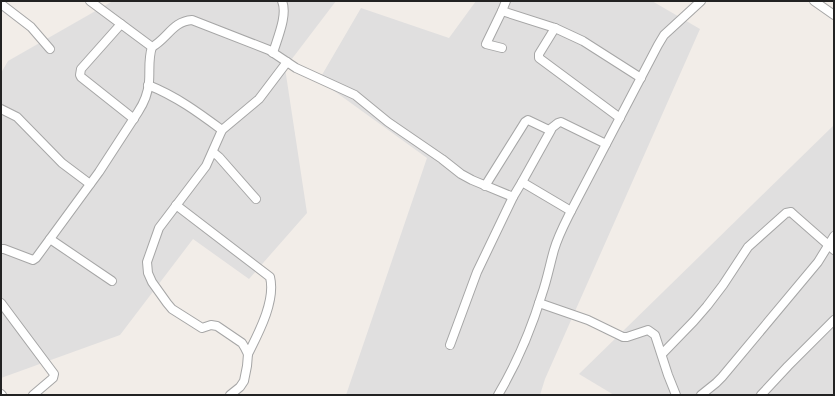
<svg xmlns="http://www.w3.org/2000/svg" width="835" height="396" viewBox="0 0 835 396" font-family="Commissioner,sans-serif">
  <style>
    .residential { fill: #e0dfdf }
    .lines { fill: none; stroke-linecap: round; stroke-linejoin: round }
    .street-casing { stroke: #a6a6a6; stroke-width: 10 }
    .street { stroke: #fff; stroke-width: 8 }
  </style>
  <rect width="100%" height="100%" fill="#f2ede8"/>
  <!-- residential -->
  <g class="residential">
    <polygon points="113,1 336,1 285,68 307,213 249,279 193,239 120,335 1,378 1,73 8,61"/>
    <polygon points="476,1 652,1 700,29 545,379 540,395 346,395 427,158 319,80 361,8 449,38"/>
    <polygon points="834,125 834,395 614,395 579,374"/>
  </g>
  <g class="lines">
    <defs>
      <g id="street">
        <path d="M90 1 152 47C167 39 173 21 192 20L269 50 296 68 355 95 388 122 442 159 461 174 472 180 513 197 522 182 571 211"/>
        <polyline points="506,1 502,11 555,28 583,41 641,78"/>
        <polyline points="814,1 834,15"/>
        <polyline points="1,4 31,27 50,49"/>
        <polyline points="502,11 486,44 502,48"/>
        <polyline points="121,24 81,69 80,75 81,77 134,119"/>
        <polyline points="555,28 539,54 539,58 620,118"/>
        <path d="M273 53C277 39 288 15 282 1"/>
        <path d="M148 85C176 96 199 113 222 130"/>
        <polyline points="1,109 17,117 62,163 90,184"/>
        <polyline points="213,152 219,157 256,199"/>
        <polyline points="522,182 551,130"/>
        <polyline points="485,186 525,122 528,120 549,130 558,123 561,122 606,144"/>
        <path d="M176 205 270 277C276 301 258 334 248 354"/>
        <polyline points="50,239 112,281"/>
        <path d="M1 249H4L33 260 36 258 99 172 138 112C144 103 148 93 149 82 150 70 148 59 152 47"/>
        <polyline points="1,303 54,374 53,378 33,395"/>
        <polyline points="539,303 588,320 623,337 627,337 648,330 655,335 668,375 676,395"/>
        <polyline points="450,345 477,272 513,197"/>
        <polyline points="662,354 694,321 707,306 723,285 748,247 786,213 791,212 793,214 834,250"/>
        <polyline points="1,394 2,395"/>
        <polyline points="230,395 240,387 244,381 247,366 248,354 245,348 242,343 217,326 211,325 202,328 172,309 167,303 152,282 148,273 147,262 159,228 206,166 222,130 259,99 287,62"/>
        <path d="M498 395C517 363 531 330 542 294 547 280 550 264 554 250 558 236 565 223 571 211L658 45 664 35 701 1"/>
        <polyline points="701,395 716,383 722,377 818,262 834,236"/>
        <polyline points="761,395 788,366 834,320"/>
      </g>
    </defs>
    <!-- street casing -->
    <use href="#street" class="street-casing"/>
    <!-- street -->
    <use href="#street" class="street"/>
  </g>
  <!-- border -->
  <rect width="835" height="396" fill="none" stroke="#222222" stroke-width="4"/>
</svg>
